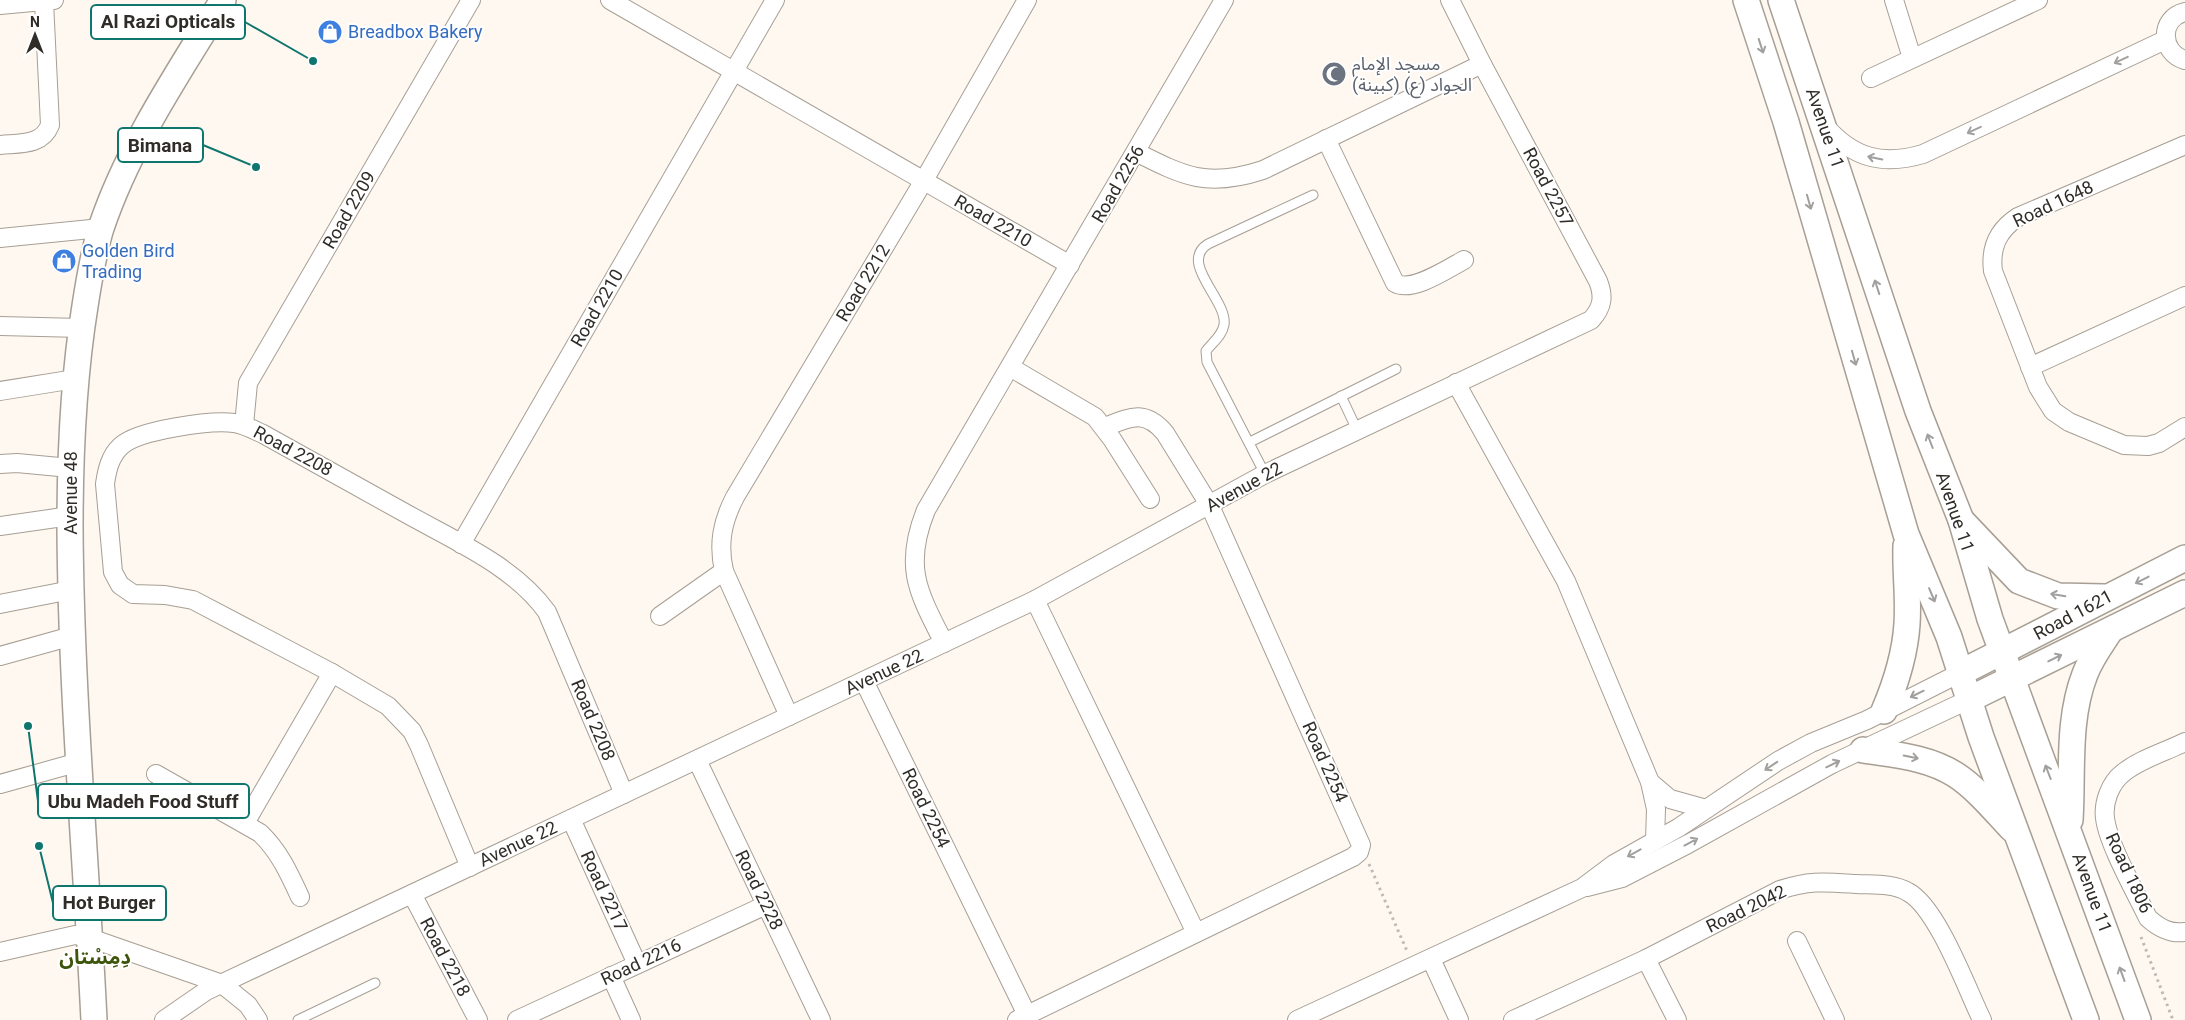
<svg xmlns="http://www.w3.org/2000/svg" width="2185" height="1020" viewBox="0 0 2185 1020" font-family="Roboto,'Noto Sans Arabic',sans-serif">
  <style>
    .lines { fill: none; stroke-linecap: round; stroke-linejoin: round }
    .lane-casing { stroke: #a79f94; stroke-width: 11 }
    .street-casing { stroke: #a79f94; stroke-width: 20 }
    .secondary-casing { stroke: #a79f94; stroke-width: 28 }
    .path { stroke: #c0bab4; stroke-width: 3; stroke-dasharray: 2.5 4; stroke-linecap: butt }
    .lane { stroke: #fff; stroke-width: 9 }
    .street { stroke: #fff; stroke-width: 18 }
    .secondary { stroke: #fff; stroke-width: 25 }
    .oneway { stroke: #a2a09f }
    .labels { text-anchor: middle; stroke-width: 4; stroke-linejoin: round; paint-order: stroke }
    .shop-label { font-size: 18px; fill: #366cbe; stroke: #fff; text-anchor: start }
    .worship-label { font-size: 18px; fill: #5b616d; stroke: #fff; text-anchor: start }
    .street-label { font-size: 18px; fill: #302d29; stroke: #fff }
    .quarter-label { font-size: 20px; font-weight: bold; fill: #3d550b; stroke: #fff }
    .leader { fill: none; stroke: #0f766e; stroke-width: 2 }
    .callout-dot { fill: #0f766e; stroke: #fff; stroke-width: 2 }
    .callout { fill: #fff; stroke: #0f766e; stroke-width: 2 }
    .callout-label { font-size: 19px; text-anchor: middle; font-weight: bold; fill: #302d29 }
  </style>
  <rect width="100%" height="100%" fill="#fef8f1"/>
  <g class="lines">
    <defs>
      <g id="lane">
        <polyline points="1341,396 1357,430"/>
        <polyline points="1250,442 1396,369"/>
        <path d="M1265 474 1207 362 1206 351C1212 343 1222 336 1224 325 1228 300 1178 263 1208 244L1313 195"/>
        <polyline points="298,1020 375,983"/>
      </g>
      <g id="street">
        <polyline points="610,0 1070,265"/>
        <polyline points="1894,0 1912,58"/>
        <polyline points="0,5 54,0"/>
        <path d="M2185 12C2159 18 2160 53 2185 60"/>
        <polyline points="1871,78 2038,0"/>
        <path d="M1825 126C1853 158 1882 166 1923 154L2165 40"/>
        <path d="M1326 139 1395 283C1412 293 1447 269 1464 260"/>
        <path d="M0 145C19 143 42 146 50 125L44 2"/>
        <path d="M2185 145 2018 217C1998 230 1990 247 1993 271L2038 387 2053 411 2069 422 2124 445 2148 446 2159 443 2185 427"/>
        <path d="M1136 152C1185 177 1208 188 1263 170L1482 64"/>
        <polyline points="0,238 101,228"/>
        <polyline points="0,326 81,328"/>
        <polyline points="1010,367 1095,417 1112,439 1150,499"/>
        <polyline points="2030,367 2185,296"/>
        <polyline points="1456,383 1566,581 1650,782 1656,809 1655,841"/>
        <polyline points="0,391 75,379"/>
        <polyline points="244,425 248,383 471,0"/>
        <polyline points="0,464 17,463 70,468"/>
        <polyline points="0,526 70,516"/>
        <polyline points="461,544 775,0"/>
        <polyline points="1035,600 1196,933"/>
        <polyline points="0,604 71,590"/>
        <polyline points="660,616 724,571"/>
        <path d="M944 643C918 592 903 567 926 510L1224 0"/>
        <polyline points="0,656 72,636"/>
        <polyline points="864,681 1027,1015"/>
        <path d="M789 716 724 571C718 544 722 522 735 497L923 182 1027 0"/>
        <path d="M2185 742C2165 752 2140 759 2123 773 2110 783 2103 803 2105 818 2108 844 2136 893 2148 918 2159 928 2170 934 2185 932"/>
        <polyline points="697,760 821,1020"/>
        <path d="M156 774 260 833C279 851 289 873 300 897"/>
        <polyline points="1650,782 1670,799 1706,809"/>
        <polyline points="0,784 79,762"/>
        <polyline points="571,819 637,964"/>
        <polyline points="245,823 332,673"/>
        <path d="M470 867 419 745 412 731 388 706 332 673 193 600 165 595 133 594 120 585 113 572 105 484C107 470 110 456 121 446 138 430 211 420 234 423 245 425 254 430 263 434 311 461 359 487 407 514 455 541 514 566 547 612L624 794"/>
        <polyline points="1587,887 1622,878 1688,844 1832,764 1970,699"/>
        <polyline points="412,894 478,1020"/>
        <polyline points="1797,941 1835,1020"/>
        <polyline points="0,952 75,935 90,938 222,984 248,1005 258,1020"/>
        <polyline points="1431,959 1459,1020"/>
        <polyline points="1646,959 1677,1020"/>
        <polyline points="611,976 631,1020"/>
        <path d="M164 1020 206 991 1035 600 1265 474 1591 320C1603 307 1604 296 1598 281L1482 64 1450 0"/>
        <polyline points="517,1020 766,905"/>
        <path d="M1017 1020 1353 857 1359 852 1361 845 1210 506 1165 433C1145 409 1130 417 1105 427"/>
        <polyline points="1297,1020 1582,888 1614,864 1678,828 1778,761 1811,743 1867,720 1960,673"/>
        <path d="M1513 1020 1646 959 1780 890C1809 880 1826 882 1856 884 1872 885 1893 883 1908 892 1937 907 1967 989 1982 1020"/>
      </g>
      <g id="secondary">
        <polyline points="1746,0 1786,122 1906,534 1949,637 1981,737 2086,1020"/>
        <polyline points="1781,0 1918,411 1961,520 1990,619 2138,1020"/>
        <polyline points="1961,520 2019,581 2058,596 2104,597"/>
        <polyline points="1960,673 2185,558"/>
        <polyline points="1970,699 2185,593"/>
        <path d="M1884 711C1896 683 1905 655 1907 624 1909 598 1905 572 1906 546"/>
        <path d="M1863 750C1895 755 1928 757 1956 775 1976 788 1995 811 2012 829"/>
        <path d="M2070 820C2073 772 2067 720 2085 674 2091 658 2101 645 2110 631"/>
        <path d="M94 1020C86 856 71 692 70 528 70 453 73 380 85 306 89 280 93 254 101 228 128 147 178 73 223 0"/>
      </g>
    </defs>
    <!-- lane casing -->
    <use href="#lane" class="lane-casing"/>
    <!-- street casing -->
    <use href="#street" class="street-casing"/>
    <!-- secondary casing -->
    <use href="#secondary" class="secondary-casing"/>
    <!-- path -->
    <g class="path">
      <polyline points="1369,864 1407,951"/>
      <polyline points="2141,937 2173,1020"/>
    </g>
    <!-- lane -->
    <use href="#lane" class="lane"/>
    <!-- street -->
    <use href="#street" class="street"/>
    <!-- secondary -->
    <use href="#secondary" class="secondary"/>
  </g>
  <!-- one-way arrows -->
  <defs><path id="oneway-shaft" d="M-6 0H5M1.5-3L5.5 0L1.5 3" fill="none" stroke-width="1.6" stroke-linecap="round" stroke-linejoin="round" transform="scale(1.25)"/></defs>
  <g class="oneway">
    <use href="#oneway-shaft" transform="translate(1761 46) rotate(72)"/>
    <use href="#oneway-shaft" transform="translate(2121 60) rotate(155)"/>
    <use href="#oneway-shaft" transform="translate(1974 130) rotate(155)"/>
    <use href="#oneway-shaft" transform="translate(1875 158) rotate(-168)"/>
    <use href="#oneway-shaft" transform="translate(1809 202) rotate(74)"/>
    <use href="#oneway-shaft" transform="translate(1877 287) rotate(-108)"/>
    <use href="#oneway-shaft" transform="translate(1854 358) rotate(74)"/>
    <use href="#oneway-shaft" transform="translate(1930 441) rotate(-111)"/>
    <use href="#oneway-shaft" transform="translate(2142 580) rotate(153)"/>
    <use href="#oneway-shaft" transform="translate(1932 595) rotate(67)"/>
    <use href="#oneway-shaft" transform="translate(2058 595) rotate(-171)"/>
    <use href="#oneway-shaft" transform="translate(2055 658) rotate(-26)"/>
    <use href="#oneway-shaft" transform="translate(1917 694) rotate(154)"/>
    <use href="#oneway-shaft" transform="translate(1911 757) rotate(11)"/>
    <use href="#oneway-shaft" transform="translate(1833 764) rotate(-26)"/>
    <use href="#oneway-shaft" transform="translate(1771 766) rotate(146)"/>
    <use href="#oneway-shaft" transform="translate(2048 772) rotate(-111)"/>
    <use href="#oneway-shaft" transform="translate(1691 842) rotate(-28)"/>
    <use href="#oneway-shaft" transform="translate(1634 853) rotate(151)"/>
    <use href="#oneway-shaft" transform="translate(2122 974) rotate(-110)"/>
  </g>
  <!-- icons -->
  <defs>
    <symbol id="shop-disc" viewBox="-11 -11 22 22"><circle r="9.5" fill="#3f7fe0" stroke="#fff"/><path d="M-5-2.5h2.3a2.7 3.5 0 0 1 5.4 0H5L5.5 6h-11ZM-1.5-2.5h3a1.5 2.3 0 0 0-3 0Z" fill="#fff"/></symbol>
    <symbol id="mosque-disc" viewBox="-11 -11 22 22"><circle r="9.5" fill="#6b7280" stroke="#fff"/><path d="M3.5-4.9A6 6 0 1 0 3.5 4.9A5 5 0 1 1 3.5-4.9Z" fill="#fff"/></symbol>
  </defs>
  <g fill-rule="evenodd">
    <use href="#shop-disc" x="316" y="18" width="28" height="28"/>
    <use href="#mosque-disc" x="1320" y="60" width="28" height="28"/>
    <use href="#shop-disc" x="50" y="247" width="28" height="28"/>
  </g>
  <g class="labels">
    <!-- shop labels -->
    <g class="shop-label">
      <text x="348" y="38">Breadbox Bakery</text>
      <text x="82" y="257">Golden Bird<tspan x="82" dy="21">Trading</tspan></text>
    </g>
    <!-- worship labels -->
    <g class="worship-label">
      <text x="1352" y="70">مسجد الإمام<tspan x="1352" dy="21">الجواد (ع) (كبينة)</tspan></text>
    </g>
    <!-- street labels -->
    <g class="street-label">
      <text transform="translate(1825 128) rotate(71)" y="6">Avenue 11</text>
      <text transform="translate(1118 184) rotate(-60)" y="6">Road 2256</text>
      <text transform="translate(1548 187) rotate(62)" y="6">Road 2257</text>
      <text transform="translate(2053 204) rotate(-25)" y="6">Road 1648</text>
      <text transform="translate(349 210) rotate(-60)" y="6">Road 2209</text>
      <text transform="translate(993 221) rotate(30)" y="6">Road 2210</text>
      <text transform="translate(863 283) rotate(-59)" y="6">Road 2212</text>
      <text transform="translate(597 308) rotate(-60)" y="6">Road 2210</text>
      <text transform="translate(293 451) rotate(28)" y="6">Road 2208</text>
      <text transform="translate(1244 487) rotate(-29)" y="6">Avenue 22</text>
      <text transform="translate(71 493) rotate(-90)" y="6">Avenue 48</text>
      <text transform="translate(1955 512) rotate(71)" y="6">Avenue 11</text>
      <text transform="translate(2073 615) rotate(-28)" y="6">Road 1621</text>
      <text transform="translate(884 672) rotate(-25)" y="6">Avenue 22</text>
      <text transform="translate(593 720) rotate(67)" y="6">Road 2208</text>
      <text transform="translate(1325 762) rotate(66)" y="6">Road 2254</text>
      <text transform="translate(926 808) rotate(64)" y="6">Road 2254</text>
      <text transform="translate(518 844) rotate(-25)" y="6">Avenue 22</text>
      <text transform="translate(2129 873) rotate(65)" y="6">Road 1806</text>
      <text transform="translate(759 890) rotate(64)" y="6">Road 2228</text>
      <text transform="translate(604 891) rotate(65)" y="6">Road 2217</text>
      <text transform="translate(2092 893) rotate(70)" y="6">Avenue 11</text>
      <text transform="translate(1746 909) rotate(-26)" y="6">Road 2042</text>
      <text transform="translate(445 957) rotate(62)" y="6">Road 2218</text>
      <text transform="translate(641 962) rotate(-25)" y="6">Road 2216</text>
    </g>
    <!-- quarter labels -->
    <g class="quarter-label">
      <text x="95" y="964">دِمِسْتان</text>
    </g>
  </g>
  <!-- callouts -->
  <path class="leader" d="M313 61L245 22M256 167L203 145M28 726L38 801M39 846L53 903"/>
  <g class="callout-dot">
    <circle cx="313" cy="61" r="5"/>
    <circle cx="256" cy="167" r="5"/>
    <circle cx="28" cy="726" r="5"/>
    <circle cx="39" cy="846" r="5"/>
  </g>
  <g class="callout">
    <rect x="91" y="5" width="154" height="34" rx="5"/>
    <rect x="118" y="128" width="85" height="34" rx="5"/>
    <rect x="38" y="784" width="211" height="34" rx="5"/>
    <rect x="53" y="886" width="113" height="34" rx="5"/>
  </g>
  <g class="callout-label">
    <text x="168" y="28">Al Razi Opticals</text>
    <text x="160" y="152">Bimana</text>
    <text x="143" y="808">Ubu Madeh Food Stuff</text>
    <text x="109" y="909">Hot Burger</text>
  </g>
  <!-- north arrow -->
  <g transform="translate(35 35)" stroke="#ffffff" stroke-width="4" paint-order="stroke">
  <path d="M0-4L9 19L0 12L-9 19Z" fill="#302d29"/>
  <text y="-8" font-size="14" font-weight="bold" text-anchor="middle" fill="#302d29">N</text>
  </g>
</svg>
